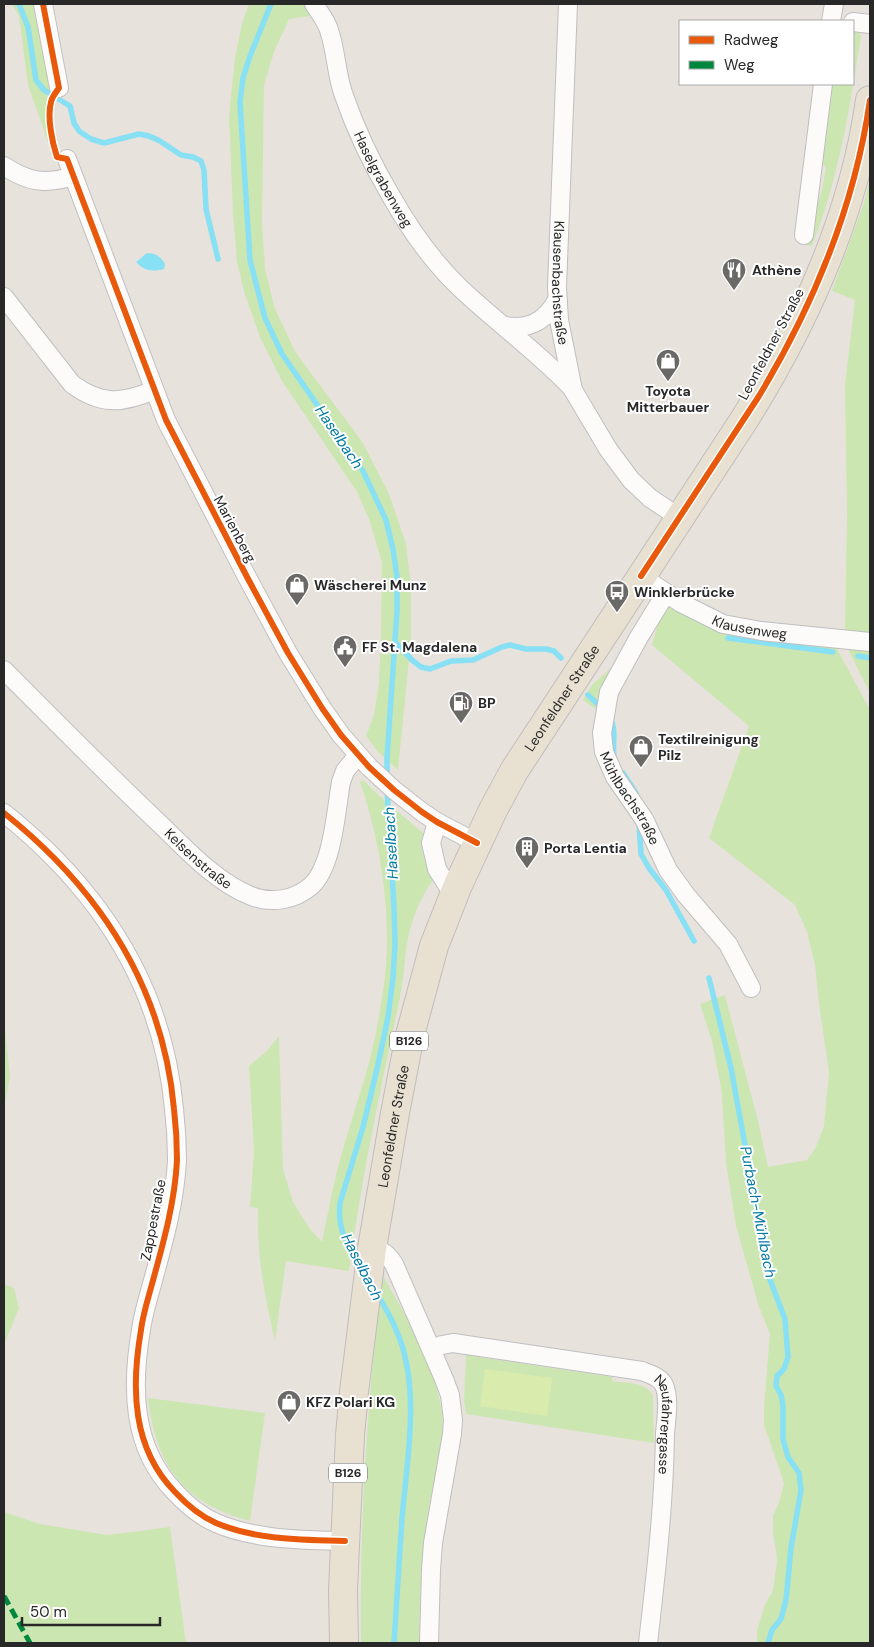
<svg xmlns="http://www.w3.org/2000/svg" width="874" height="1647" viewBox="0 0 874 1647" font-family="'DM Sans',sans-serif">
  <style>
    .green { fill: #cce6b1 }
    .pitch { fill: #daebae }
    .water { fill: #87e0f3 }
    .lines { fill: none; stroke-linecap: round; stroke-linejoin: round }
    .stream { stroke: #87e0f3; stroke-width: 5.5 }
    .street-casing { stroke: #c0bfc0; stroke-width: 20 }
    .primary-casing { stroke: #c0bdbc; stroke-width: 30 }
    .street { stroke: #fcfbfa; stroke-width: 18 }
    .primary { stroke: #e8e0d0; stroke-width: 28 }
    .quiet { stroke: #00873e; stroke-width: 5; stroke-dasharray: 10 5; stroke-linecap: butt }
    .cycleway-casing { stroke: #fff; stroke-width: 9 }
    .cycleway { stroke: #e8590c; stroke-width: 6 }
    .labels { text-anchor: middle; stroke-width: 4; stroke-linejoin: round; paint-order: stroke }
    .shield { fill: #fff; stroke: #686868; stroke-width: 1 }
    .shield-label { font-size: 12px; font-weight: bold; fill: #282828 }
    .street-label { font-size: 14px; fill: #282828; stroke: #fff }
    .poi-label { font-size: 14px; font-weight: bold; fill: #282828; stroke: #fff; text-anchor: start }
    .water-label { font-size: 15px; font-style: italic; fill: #007aa4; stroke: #fff }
  </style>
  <rect width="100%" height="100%" fill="#e8e2dd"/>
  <!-- green -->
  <g class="green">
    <polygon points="12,4 38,4 54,88 47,98 48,142 28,85 19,16"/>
    <polygon points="249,4 305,4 311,16 289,19 274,52 264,85 262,222 265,269 275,309 296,353 363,443 389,494 406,544 411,587 411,639 398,770 378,752 366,736 374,715 379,683 381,634 382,563 369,519 357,492 282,381 260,337 245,295 237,262 233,213 229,117 235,58 242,24"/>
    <path d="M853 29 857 30 861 36C850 107 839 178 812 246L805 245 822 190 826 168 820 160 828 84H853Z"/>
    <polygon points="870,179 870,638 845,633 847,513 845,385 855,300 832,291 864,203"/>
    <polygon points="667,603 835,645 870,710 870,1643 757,1643 757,1631 764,1607 773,1590 777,1562 776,1550 773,1534 773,1516 780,1500 784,1483 764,1425 764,1408 770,1334 759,1307 736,1226 726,1163 722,1094 712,1041 700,1004 725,995 758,1121 768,1167 807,1160 816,1147 824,1126 829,1072 819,1004 815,965 807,932 795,905 709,838 749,726 652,645 663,606"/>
    <polygon points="848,644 870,647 870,693 849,651"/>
    <polygon points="611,668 615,671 600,712 583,700 592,685"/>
    <path d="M363 780 377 794 423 833C420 854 423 861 435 878 419 897 409 927 406 951 404 967 403 982 400 997 381 1088 361 1179 349 1271L286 1261 275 1341C265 1297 256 1253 258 1208L250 1207 254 1151 249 1066 267 1051 279 1036 283 1169 293 1202 310 1229 322 1242C327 1217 332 1192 338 1167 346 1137 356 1107 365 1077 374 1047 380 1014 384 984 393 919 381 843 360 782Z"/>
    <polygon points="4,1018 10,1077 4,1108"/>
    <path d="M382 1274C405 1314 436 1367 442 1413 446 1444 432 1483 428 1514 421 1557 420 1600 419 1643H361C359 1520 368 1397 382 1274Z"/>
    <polygon points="4,1284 14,1288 19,1308 4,1345"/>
    <path d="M466 1355 612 1377V1381C626 1383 647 1382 653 1396L654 1443 466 1414 464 1401Z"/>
    <path d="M148 1398 265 1413 250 1521C182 1503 156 1465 148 1398Z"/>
    <polygon points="4,1512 40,1524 108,1535 170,1527 186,1643 4,1643"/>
  </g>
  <!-- pitch -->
  <polygon class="pitch" points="485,1369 552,1378 547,1416 480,1406"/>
  <!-- water -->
  <path class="water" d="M147 253C156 253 161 257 165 264L164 269C152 272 144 271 136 262Z"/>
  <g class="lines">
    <!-- stream -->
    <g class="stream">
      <polyline points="19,4 28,27 36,80 44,90 70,106 74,123 79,131 91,139 104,143 139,134 149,136 160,141 181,155 193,157 201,161 204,170 206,209 218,259"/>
      <polyline points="271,4 250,56 243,78 240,102 250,260 265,318 282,354 363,471 386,520 393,549 397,577 397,611 387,758 387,777"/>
      <polyline points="728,638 833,652"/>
      <polyline points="396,643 412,660 421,667 430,669 451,661 473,660 502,647 510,645 526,649 546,649 554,651 561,658"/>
      <polyline points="858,656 870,658"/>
      <polyline points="588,695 604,710"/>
      <path d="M610 717C617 730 612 743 614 756"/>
      <polyline points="623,773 636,793"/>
      <polyline points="639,824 641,854 649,868 666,890 694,941"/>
      <polyline points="709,978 731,1068 769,1277 785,1319 788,1357 784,1369 777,1376 776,1386 781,1395 783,1405 783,1439 788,1457 799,1473 801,1490 791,1548 786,1600 781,1619 772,1630 768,1643"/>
      <path d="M360 1265C347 1244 337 1229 340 1203L363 1127 377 1069 388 1017 393 978 395 944 394 907 387 789"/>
      <path d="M376 1293C385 1306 393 1321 399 1337 420 1391 407 1461 402 1518 399 1560 397 1601 394 1643"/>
    </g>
    <defs>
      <g id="street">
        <polyline points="43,4 59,88"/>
        <path id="s1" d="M314 4C319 12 326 20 329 30 336 50 336 72 343 93 355 128 372 164 391 196 409 228 430 258 456 284 493 320 536 350 572 388"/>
        <path id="s2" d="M568 4 557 287 559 320 573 390 608 449 631 480 650 498 680 518"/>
        <polyline points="831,21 834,4"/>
        <polyline points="853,22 870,24"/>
        <polyline points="67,159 166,420 247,577 288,653 322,708 341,735 369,767 394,790 422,812 437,822 477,843"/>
        <path d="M4 166C28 182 45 185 73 176"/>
        <polyline points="804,235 823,84"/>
        <path d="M4 297 72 384C100 405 122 404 154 390"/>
        <path d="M504 326C528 330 545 322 557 300"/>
        <path id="s3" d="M641 576 681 603 723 624 761 631 870 642"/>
        <path id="s4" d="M666 593 639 637 609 692 602 733 604 752 615 777 644 819 668 870 686 895 728 944 751 988"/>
        <path id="s5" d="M4 670C56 722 107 774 160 824 187 850 216 882 251 896 271 904 295 900 311 886 333 866 336 810 341 782L345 771 358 755"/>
        <path d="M4 813C99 889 163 986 174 1109 176 1126 177 1143 177 1160 175 1202 163 1244 152 1284 148 1299 143 1314 141 1330 131 1388 132 1448 175 1492 187 1505 200 1516 216 1523 256 1540 302 1540 345 1541"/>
        <polyline points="437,822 431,843 437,869 454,896"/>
        <path d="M372 1248C383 1250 388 1255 394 1264L444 1379 450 1395 453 1420 452 1434 433 1543 431 1570 429 1643"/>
        <path id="s6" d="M431 1349 442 1345 453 1343 642 1371C650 1374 660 1377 664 1385 670 1399 666 1420 665 1434 664 1504 656 1574 648 1643"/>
      </g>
      <g id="primary">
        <path id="s7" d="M344 1643 343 1590 350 1435 354 1392 372 1248 395 1113 410 1035 434 946 458 885 493 810 514 771 744 420C805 323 854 214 870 100"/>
      </g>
    </defs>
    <!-- street casing -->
    <use href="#street" class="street-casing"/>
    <!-- primary casing -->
    <use href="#primary" class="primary-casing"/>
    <!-- street -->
    <use href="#street" class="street"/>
    <!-- primary -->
    <use href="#primary" class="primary"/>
    <!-- quiet -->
    <polyline class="quiet" points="4,1596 30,1643"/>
    <defs>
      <g id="cycleway">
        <path d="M43 4 59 88C56 92 52 97 51 102 47 117 52 142 57 157L67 159 166 420 247 577 288 653 322 708 341 735 369 767 394 790 422 812 437 822 477 843"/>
        <path d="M641 576 759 396C813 306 855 204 870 100"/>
        <path d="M4 813C99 889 163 986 174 1109 176 1126 177 1143 177 1160 175 1202 163 1244 152 1284 148 1299 143 1314 141 1330 131 1388 132 1448 175 1492 187 1505 200 1516 216 1523 256 1540 302 1540 345 1541"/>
      </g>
    </defs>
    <!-- cycleway casing -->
    <use href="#cycleway" class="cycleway-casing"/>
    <!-- cycleway -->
    <use href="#cycleway" class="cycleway"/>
  </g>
  <!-- icons -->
  <defs>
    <symbol id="restaurant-pin" viewBox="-11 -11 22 30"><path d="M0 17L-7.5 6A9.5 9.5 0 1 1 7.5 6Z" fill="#6b6967" stroke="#fff"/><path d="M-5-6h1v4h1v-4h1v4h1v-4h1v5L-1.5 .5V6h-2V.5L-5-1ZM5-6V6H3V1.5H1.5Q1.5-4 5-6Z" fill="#fff"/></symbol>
    <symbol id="shop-pin" viewBox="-11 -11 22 30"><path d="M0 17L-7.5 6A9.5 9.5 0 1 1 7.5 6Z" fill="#6b6967" stroke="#fff"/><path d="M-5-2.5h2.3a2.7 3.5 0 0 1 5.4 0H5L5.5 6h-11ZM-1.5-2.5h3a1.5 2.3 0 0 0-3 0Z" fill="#fff"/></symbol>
    <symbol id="bus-pin" viewBox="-11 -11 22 30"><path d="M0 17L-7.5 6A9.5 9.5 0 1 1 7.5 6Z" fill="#6b6967" stroke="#fff"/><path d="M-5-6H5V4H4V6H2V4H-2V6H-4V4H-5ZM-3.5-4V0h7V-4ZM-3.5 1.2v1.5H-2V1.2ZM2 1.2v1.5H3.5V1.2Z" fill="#fff"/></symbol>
    <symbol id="civic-pin" viewBox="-11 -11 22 30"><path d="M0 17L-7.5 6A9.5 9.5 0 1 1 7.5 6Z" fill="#6b6967" stroke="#fff"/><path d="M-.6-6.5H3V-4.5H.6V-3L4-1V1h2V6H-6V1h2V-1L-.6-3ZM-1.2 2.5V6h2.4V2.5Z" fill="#fff"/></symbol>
    <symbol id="fuel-pin" viewBox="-11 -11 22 30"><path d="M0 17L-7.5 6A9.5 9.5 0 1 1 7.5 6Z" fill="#6b6967" stroke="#fff"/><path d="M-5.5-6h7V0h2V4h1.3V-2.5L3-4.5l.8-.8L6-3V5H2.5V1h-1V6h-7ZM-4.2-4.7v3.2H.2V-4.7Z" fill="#fff"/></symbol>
    <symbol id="building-pin" viewBox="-11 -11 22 30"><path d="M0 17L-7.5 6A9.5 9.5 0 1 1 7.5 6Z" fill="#6b6967" stroke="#fff"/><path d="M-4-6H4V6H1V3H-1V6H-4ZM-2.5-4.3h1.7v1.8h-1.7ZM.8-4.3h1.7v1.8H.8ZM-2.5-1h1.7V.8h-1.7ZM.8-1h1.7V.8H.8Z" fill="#fff"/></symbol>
  </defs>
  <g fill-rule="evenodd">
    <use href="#restaurant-pin" x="720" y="256" width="28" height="38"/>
    <use href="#shop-pin" x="654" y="347" width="28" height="38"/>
    <use href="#shop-pin" x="283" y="571" width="28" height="38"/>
    <use href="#bus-pin" x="603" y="578" width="28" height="38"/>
    <use href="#civic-pin" x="331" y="633" width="28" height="38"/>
    <use href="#fuel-pin" x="447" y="689" width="28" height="38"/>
    <use href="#shop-pin" x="627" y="733" width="28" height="38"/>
    <use href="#building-pin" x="513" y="834" width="28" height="38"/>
    <use href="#shop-pin" x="275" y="1388" width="28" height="38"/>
  </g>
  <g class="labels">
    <!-- shield labels -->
    <g class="shield">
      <rect x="390" y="1031.5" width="38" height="19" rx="4"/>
      <rect x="329" y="1463.5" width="38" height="19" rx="4"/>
    </g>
    <g class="shield-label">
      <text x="409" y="1045">B126</text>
      <text x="348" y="1477">B126</text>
    </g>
    <!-- street labels -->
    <g class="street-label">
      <text dy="5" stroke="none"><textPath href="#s1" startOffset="190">Haselgrabenweg</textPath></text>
      <text dy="5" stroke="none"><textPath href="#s2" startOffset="279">Klausenbachstraße</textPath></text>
      <text transform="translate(771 344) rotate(-62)" y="5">Leonfeldner Straße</text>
      <text transform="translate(235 529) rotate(62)" y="5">Marienberg</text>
      <text dy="5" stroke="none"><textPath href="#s3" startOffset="122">Klausenweg</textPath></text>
      <text dy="5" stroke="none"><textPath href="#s7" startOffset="985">Leonfeldner Straße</textPath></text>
      <text dy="5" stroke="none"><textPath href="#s4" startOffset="228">Mühlbachstraße</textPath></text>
      <text dy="5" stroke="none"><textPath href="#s5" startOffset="271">Kelsenstraße</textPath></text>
      <text dy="5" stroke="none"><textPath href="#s7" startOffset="520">Leonfeldner Straße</textPath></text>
      <text transform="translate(153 1220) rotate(-79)" y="5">Zappestraße</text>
      <text dy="5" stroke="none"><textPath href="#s6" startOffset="280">Neufahrergasse</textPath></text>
    </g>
    <!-- poi labels -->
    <g class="poi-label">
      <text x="752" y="275">Athène</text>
      <text x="668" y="396" text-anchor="middle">Toyota<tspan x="668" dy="16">Mitterbauer</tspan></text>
      <text x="314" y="590">Wäscherei Munz</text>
      <text x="634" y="597">Winklerbrücke</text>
      <text x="362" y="652">FF St. Magdalena</text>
      <text x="478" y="708">BP</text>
      <text x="658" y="744">Textilreinigung<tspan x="658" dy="16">Pilz</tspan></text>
      <text x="544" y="853">Porta Lentia</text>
      <text x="306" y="1407">KFZ Polari KG</text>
    </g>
    <!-- water labels -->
    <g class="water-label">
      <text transform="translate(339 437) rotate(56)" y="5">Haselbach</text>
      <text transform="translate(391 843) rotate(-93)" y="5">Haselbach</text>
      <text transform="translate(758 1212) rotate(79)" y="5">Purbach-Mühlbach</text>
      <text transform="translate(362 1267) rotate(63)" y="5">Haselbach</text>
    </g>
  </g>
  <!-- border -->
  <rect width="874" height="1647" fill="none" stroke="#282828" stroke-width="10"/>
  <!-- legend -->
  <rect x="679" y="20" width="175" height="65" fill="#ffffff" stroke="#a9a9a9"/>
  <rect x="689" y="36" width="25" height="8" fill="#e8590c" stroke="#a9a9a9"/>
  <text x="724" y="45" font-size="15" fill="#282828">Radweg</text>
  <rect x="689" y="61" width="25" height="8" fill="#00873e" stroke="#a9a9a9"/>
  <text x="724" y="70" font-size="15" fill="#282828">Weg</text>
  <!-- scale -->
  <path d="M22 1617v8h138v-8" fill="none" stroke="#282828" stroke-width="2.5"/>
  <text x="30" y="1617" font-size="15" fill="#282828" stroke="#ffffff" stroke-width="4" paint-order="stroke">50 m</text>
</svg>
